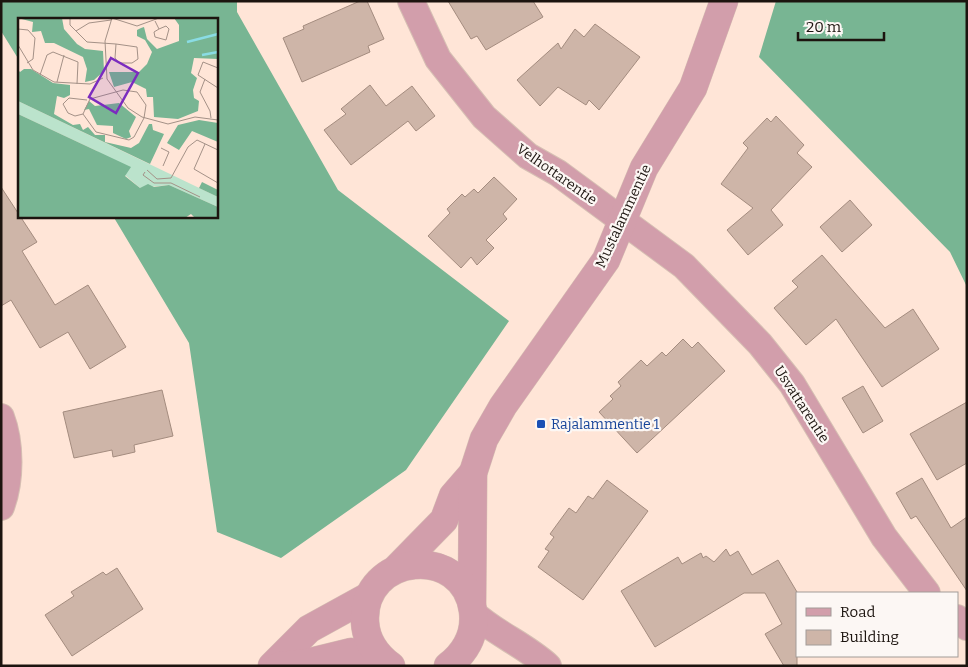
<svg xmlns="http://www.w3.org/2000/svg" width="968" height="667" viewBox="0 0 968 667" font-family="Bitter,serif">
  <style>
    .forest { fill: #78b593 }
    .building { fill: #ceb5a8; stroke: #a48c7f }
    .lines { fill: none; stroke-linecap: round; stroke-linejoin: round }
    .minor-casing { stroke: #d6bfb3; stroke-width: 28 }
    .tertiary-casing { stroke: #d6bfb3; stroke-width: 29 }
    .minor { stroke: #d29eab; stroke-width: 26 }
    .tertiary { stroke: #d29eab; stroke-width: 28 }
    .transit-dot { fill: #1a4fb4; stroke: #fcf7f4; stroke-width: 2 }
    .labels { text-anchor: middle; stroke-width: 4.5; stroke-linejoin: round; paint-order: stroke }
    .street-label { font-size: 14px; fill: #1c140f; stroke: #fcf7f4 }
    .transit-label { font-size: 14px; fill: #164399; stroke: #fcf7f4; text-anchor: start }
    .inset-river { fill: none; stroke: #8adce4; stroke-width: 2.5 }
    .inset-road { fill: none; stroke: #a49187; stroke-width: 1 }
    .view { fill: #7b2cbf; fill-opacity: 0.15; stroke: #7b2cbf; stroke-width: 2.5 }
    .inset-edge { fill: none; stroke: #1c140f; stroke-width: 2.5 }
  </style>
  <rect width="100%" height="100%" fill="#ffe5d7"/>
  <!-- forest -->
  <g class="forest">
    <polygon points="1,1 237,1 237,12 338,190 509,321 406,470 281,558 217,532 189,343 113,216 216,216 216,19 19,19 19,60 1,31"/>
    <polygon points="776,1 967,1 967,287 950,252 759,57"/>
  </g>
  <!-- building -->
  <g class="building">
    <polygon points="360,1 367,1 384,39 368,46 370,52 302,82 283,38 304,29 303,26"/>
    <polygon points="448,1 533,1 543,17 486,50 477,36 471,39"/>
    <polygon points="595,24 640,57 599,110 589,100 586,105 558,87 540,106 517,80 558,43 561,49 575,29 584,37"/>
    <polygon points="370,85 386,106 412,86 435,116 416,131 408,121 351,165 324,130 346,114 341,109"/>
    <polygon points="776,116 804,145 797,153 812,167 771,210 783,225 748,255 727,230 753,208 721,184 748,148 743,143 767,118 771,122"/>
    <polygon points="494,177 517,199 503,214 507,219 486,240 494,248 477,265 471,257 461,268 428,236 450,213 447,209 462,194 465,197 474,189 478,193"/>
    <polygon points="1,187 37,242 22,251 55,305 88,285 126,347 90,369 68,332 40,348 11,300 1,306"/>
    <polygon points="850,200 872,225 842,252 820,227"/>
    <polygon points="822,255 885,328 913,309 939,349 882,387 836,319 806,345 774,308 798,287 792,281"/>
    <polygon points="683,339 692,348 698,342 725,371 637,453 599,412 613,399 610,396 621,386 618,382 641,360 647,366 662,352 666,356"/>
    <polygon points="863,386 883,421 863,433 842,398"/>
    <polygon points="162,390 173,436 134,445 135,452 113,457 112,450 74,458 63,412"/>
    <polygon points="967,402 967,463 937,480 910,434"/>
    <polygon points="922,478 951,528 967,517 967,591 916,516 911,519 896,493"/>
    <polygon points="607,480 648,511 583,600 538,567 549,551 545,549 554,537 550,534 569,508 576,513 588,496 593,499"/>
    <polygon points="726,549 730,556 738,551 752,575 778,560 797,592 797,666 784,666 765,634 782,624 765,593 744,593 655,647 621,591 678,557 682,564 701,553 703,558 706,556 714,562"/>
    <polygon points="117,568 143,609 72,656 45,615 74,596 71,592 103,572 106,575"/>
  </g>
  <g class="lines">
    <defs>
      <g id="minor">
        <polyline points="411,1 438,59 484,117 528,156 558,173 684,266 760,344 792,384 884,537 927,593"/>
        <path d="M1 417C11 443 11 481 1 507"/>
        <path d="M473 613C496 634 525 645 548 666"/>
        <polyline points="957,618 967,627"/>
      </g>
      <g id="tertiary">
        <polyline points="397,568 444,520 453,496 473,473"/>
        <polyline points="472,601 473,473 484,439 503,406 606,260 644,168 693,88 724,1"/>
        <polyline points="272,666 309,629 369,596"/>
        <polyline points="280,666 306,663 351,652 389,665"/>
        <path d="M391 666C376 655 366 640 365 622 361 553 464 543 473 611 476 634 466 652 448 666"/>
      </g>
    </defs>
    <!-- minor casing -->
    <use href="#minor" class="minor-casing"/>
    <!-- tertiary casing -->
    <use href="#tertiary" class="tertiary-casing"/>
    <!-- minor -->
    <use href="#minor" class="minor"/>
    <!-- tertiary -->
    <use href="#tertiary" class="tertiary"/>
  </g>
  <!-- markers -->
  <rect class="transit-dot" x="536" y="419" width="10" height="10" rx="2.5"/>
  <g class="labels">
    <!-- street labels -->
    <g class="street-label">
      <text transform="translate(557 174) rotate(35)" y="5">Velhottarentie</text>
      <text transform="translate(623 216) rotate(-65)" y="5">Mustalammentie</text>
      <text transform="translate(802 404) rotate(57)" y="5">Usvattarentie</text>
    </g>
    <!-- transit labels -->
    <g class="transit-label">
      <text x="551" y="429">Rajalammentie 1</text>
    </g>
  </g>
  <!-- overview -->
  <g transform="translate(18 18)">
    <rect width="200" height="200" fill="#ffe5d7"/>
    <path d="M0 83 200 179V189L151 167 122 170 79 133 0 96Z" fill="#bbe3cc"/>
    <path d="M0 0H44L46 11 59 26 67 31 85 33 86 53 76 62 67 64 69 51 65 39 36 25H27L23 13 14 14 15 4ZM156 0H200V41L176 40 173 55 179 60 175 72 176 80 181 83 180 93 160 101 136 99 135 79H129L128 71 114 64 96 69 91 54H121L129 46 134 34 127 22 119 18V12L123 10 126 9 129 21 139 31 161 23V7ZM6 51H13L35 65 52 67V77L46 80 39 78 36 96 55 107 62 106 65 112 70 109 77 117H87V124L113 130 121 125 131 106H134L135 112 146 116 132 146 0 83V52L2 54ZM71 83 77 88 101 85 118 99 111 113 113 119 108 121 95 115V108L79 107 71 91 66 92ZM0 96 113 149 107 158 122 170 130 166 136 169 151 167 200 189V200H177L173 196 167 200H0ZM181 102 200 105V124L174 113 161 132 149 125 160 107ZM184 164 200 172V179L181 170Z" fill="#78b593"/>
    <path class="inset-river" d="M169 24 200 16M184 37 200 34"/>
    <path class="inset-road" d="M52 0V7L69 24 98 26 97 40 101 45H114L120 41 119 29 98 26M94 0 87 23 89 61 110 90 124 99 150 106M94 0 119 8 141 0M137 3 141 11 136 14 137 19 148 22 151 11 148 8 141 11M0 11 10 12 17 20 15 41 9 45M58 13 71 5 93 2M0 27 15 52 36 64 72 66 85 60M200 50 185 44 180 57 200 70M22 57 29 37 35 34 60 44 59 66M187 61 182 74 192 93 193 100M39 64 46 37M105 72 119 74 128 87 126 100 116 119 111 122 78 114 65 96 72 81ZM65 96 57 98 50 95 45 86 51 80 69 82M150 106 177 99 200 102M187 126 176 151 200 165M143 130 151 134 145 148M129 152 139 161 153 160 170 129 179 122 200 132M127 154 125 157 136 165H153L182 179"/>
    <path class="view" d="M93 40 120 55 98 95 71 79Z"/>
    <rect width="200" height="200" class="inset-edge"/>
  </g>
  <!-- border -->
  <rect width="968" height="667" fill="none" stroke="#1c140f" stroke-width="5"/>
  <!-- legend -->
  <rect x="796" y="592" width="162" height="65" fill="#fcf7f4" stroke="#a29c98"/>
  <rect x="806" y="608" width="25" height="8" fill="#d29eab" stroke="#a29c98"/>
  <text x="840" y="617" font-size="15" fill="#1c140f">Road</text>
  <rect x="806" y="630" width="25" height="15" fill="#ceb5a8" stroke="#a29c98"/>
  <text x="840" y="642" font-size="15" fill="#1c140f">Building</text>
  <!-- scale -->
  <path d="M798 32v8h86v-8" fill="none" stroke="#1c140f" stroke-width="2.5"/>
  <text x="806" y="32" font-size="15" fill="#1c140f" stroke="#fcf7f4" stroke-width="4" paint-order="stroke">20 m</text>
</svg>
